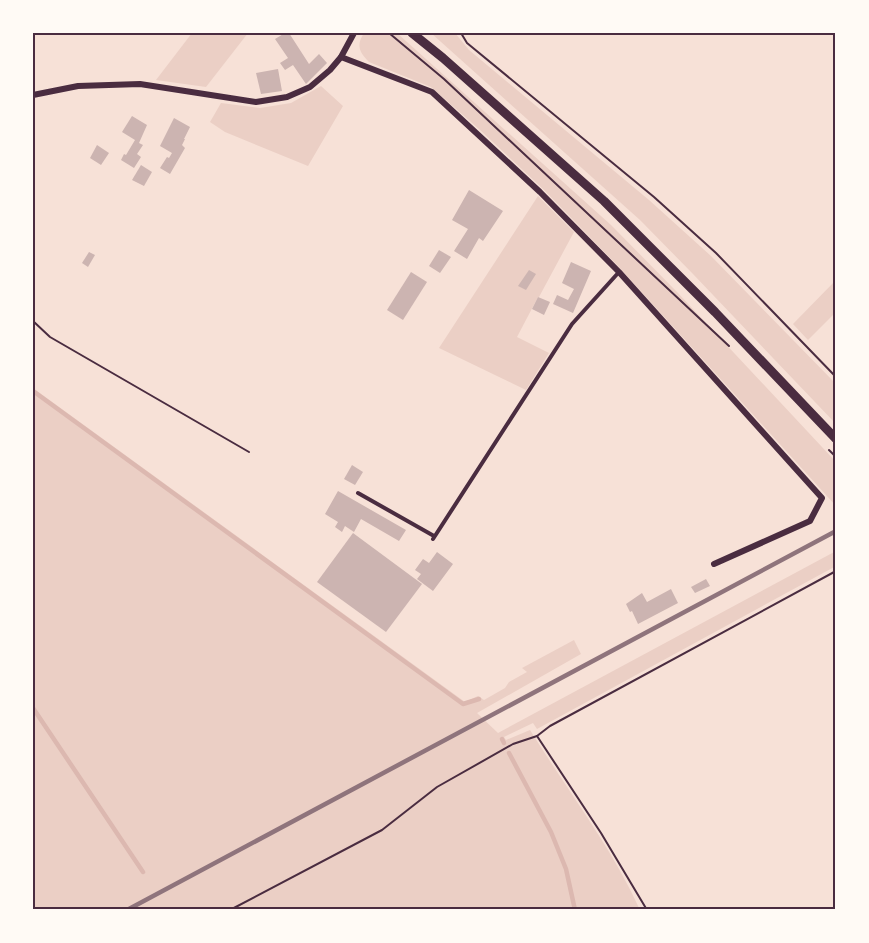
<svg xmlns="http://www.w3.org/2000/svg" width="869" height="943" viewBox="0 0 869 943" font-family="Ubuntu,sans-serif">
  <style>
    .green { fill: #ebcfc5 }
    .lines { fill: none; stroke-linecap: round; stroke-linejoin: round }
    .stream { stroke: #dcb8b0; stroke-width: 4.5 }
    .building { fill: #ccb4b1 }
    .path { stroke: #4a2c40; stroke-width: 2 }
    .service { stroke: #4a2c40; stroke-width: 4 }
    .minor { stroke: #4a2c40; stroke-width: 6 }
    .secondary { stroke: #4a2c40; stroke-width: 9 }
    .rail { stroke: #8f747c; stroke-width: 4.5 }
    .neatline { fill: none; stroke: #4a2c40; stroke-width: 2 }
  </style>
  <rect width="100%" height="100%" fill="#f7e1d7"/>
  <!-- green -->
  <g class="green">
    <polygon points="192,33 248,33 206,87 156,80"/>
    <path d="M364 33H397L611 225 678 293 836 462V506L617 265 543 189 480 130 431 87 369 62C359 52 356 45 364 33Z"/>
    <polygon points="431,33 455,33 469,50 649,200 711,256 836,384 836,424 693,274 640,220"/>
    <polygon points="321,86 343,106 308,166 225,132 210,122 221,103 260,108 291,103"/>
    <polygon points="538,196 574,232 539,297 538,297 517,337 549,353 526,390 439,348"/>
    <polygon points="836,280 836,312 808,340 793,324"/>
    <path d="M33 388 465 702 478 696 484 700 505 688 509 682 527 672 522 668 574 640 581 654 477 713 498 733 836 551V566L537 729 533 723 504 737 506 740 530 730C567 790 611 846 640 910H33Z"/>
  </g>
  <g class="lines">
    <!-- stream -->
    <g class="stream">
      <polyline points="33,391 463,704 479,699"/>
      <polyline points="33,708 143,872"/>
      <polyline points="502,739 504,743"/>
      <polyline points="509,753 551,832 566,869 575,910"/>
    </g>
  </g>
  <!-- building -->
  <g class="building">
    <polygon points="285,33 289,33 309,64 319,54 327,63 306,84 293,65 285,70 280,63 288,58 275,39"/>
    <polygon points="278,69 282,91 261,94 256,73"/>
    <polygon points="132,116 147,125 139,143 143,145 137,154 141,157 134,168 121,160 124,154 126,155 135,140 122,132"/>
    <polygon points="174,118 190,127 184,139 185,139 182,145 185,148 170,174 160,168 167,157 169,158 172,153 160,146"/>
    <polygon points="97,145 109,153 101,165 90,158"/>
    <polygon points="141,165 152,172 144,186 132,180"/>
    <polygon points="469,190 503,211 483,241 479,238 467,259 454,251 468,229 452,220"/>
    <polygon points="439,250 451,257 440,273 429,266"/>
    <polygon points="89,252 95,255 88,267 82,263"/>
    <polygon points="571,262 591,271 573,313 553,304 557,295 568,300 574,289 562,283"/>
    <polygon points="529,270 536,274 526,290 518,286"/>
    <polygon points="411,272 427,282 403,320 387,310"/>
    <polygon points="538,297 550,302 544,315 532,309"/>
    <polygon points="352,465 363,472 355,485 344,479"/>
    <polygon points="338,491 406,530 399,541 361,519 354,532 345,526 342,532 335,527 338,522 325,514"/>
    <polygon points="353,533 422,584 386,632 317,582"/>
    <polygon points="437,552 453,564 433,591 417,579 421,574 415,570 423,559 429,563"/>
    <polygon points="706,579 710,586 695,593 691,587"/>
    <polygon points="671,589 678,603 638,624 632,611 630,612 626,604 642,593 647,602"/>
  </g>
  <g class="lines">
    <!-- path -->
    <g class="path">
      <polyline points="389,33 444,79 729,346"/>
      <polyline points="461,33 467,43 654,197 716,253 836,377"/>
      <polyline points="33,321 50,337 249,452"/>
      <polyline points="829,450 836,457"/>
      <polyline points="537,736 601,833 647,910"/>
      <polyline points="230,910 382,830 437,787 513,744 537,736 550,726 836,571"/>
    </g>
    <!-- service -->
    <g class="service">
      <polyline points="358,493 434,536"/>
      <polyline points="433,539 572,324 619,272"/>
    </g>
    <!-- minor -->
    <g class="minor">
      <polyline points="341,57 432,92 540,192 619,272 822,498 810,521 714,564"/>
      <polyline points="33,95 78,86 140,84 256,102 287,97 310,87 330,70 341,57 354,33"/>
    </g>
    <!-- secondary -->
    <polyline class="secondary" points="412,33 443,58 604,201 715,312 836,439"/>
    <!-- rail -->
    <polyline class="rail" points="127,910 836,531"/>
  </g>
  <!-- border -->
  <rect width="869" height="943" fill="none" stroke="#fffaf5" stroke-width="69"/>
  <rect x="34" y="34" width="800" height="874" class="neatline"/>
</svg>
